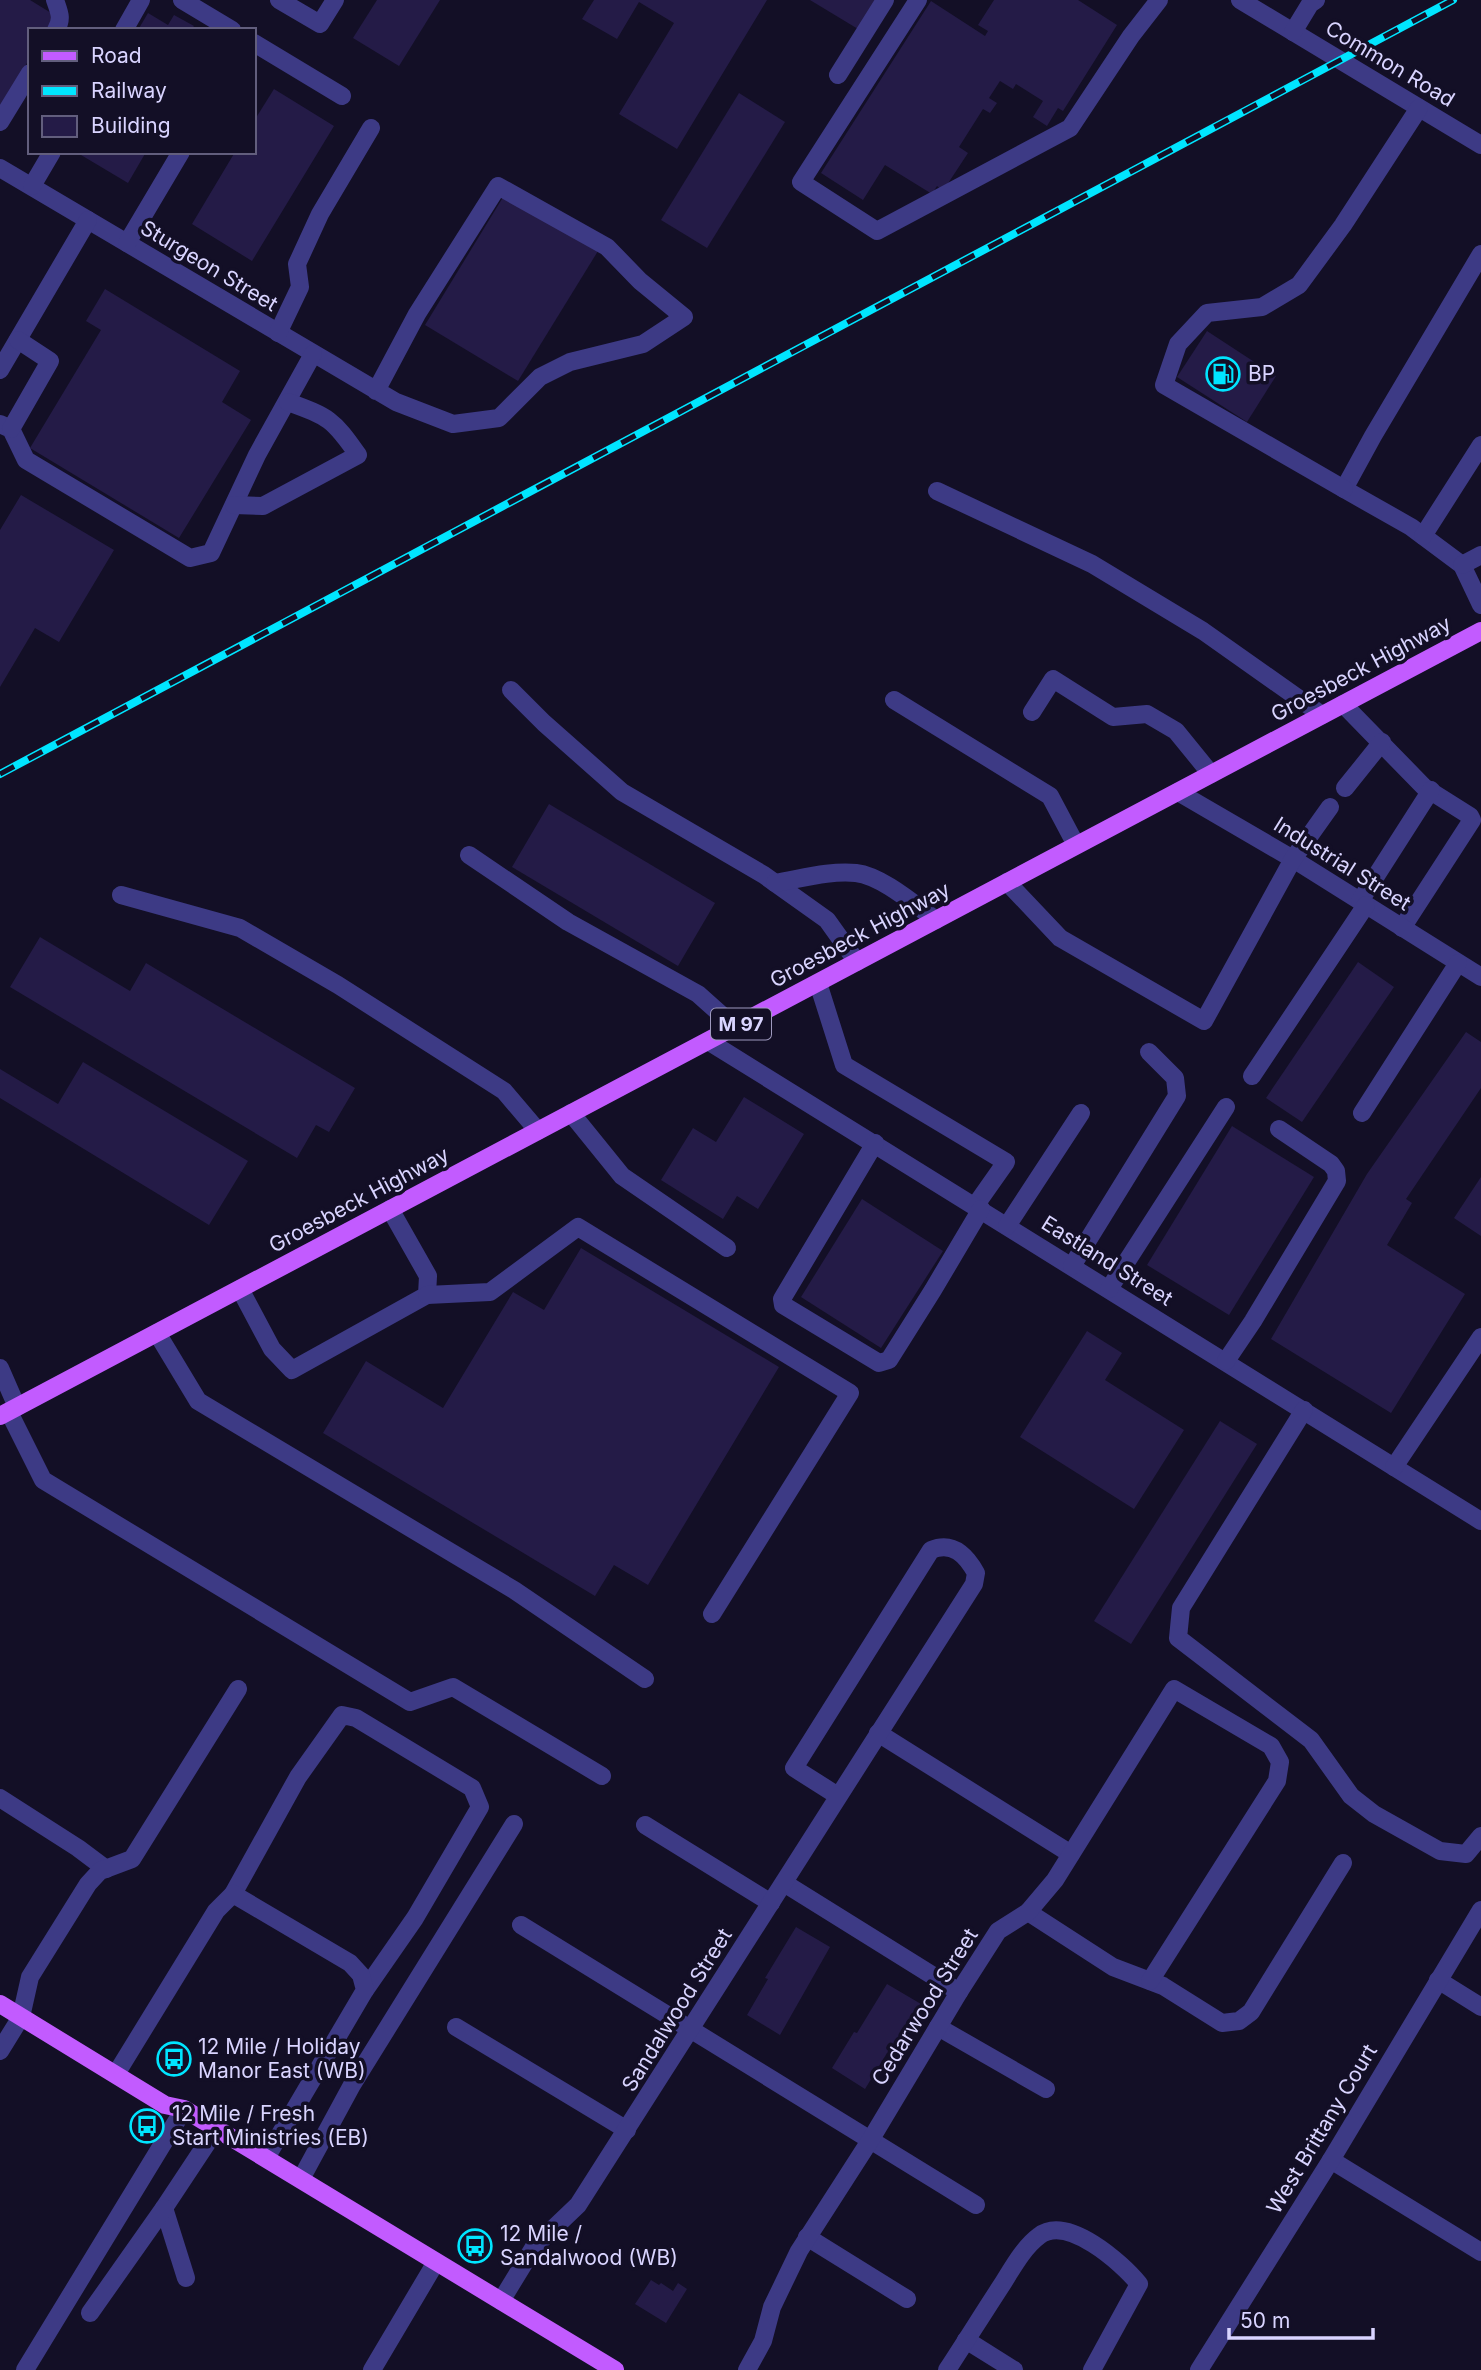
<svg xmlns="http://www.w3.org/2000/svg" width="1481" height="2370" viewBox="0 0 1481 2370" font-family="Inter,sans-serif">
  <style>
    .building { fill: #241b47 }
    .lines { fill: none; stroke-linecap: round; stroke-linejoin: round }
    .minor { stroke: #3d3a85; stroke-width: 18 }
    .major { stroke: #c25bff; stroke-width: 18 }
    .rail-casing { stroke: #00e5ff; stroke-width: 8 }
    .rail { stroke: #130f26; stroke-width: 5; stroke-dasharray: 16; stroke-linecap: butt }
    .labels { text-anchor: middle; stroke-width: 7; stroke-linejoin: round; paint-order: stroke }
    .shield { fill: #130f26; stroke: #9e99be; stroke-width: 2 }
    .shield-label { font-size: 19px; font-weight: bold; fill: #d9d4ff }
    .street-label { font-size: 21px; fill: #d9d4ff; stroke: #130f26 }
    .poi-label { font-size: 21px; fill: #d9d4ff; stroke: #130f26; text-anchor: start }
  </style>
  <rect width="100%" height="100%" fill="#130f26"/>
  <!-- building -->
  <g class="building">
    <polygon points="0,0 30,0 56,16 47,30 30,30 30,58 0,107"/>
    <polygon points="377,0 440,0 399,66 353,38"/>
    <polygon points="594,0 767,0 677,149 619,114 674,23 639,2 617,39 582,19"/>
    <polygon points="810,0 875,0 858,29"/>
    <polygon points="994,0 1078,0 1117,25 1063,111 1058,108 1047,126 1033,117 1043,101 1016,84 1013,89 1000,81 989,98 997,103 990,113 983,109 959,147 968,153 943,191 937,186 932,194 885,165 863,200 821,173 931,1 985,36 988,31 978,25"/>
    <polygon points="148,13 168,25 174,15 194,26 191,30 138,30"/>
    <polygon points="274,89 334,126 252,261 192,224 235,152 254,152 254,121"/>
    <polygon points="739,93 785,122 707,248 661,220"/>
    <polygon points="76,152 146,152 128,183"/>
    <polygon points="505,194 598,251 518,381 425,325"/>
    <polygon points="105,289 240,371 222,402 251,420 179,538 30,448 101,330 86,321"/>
    <polygon points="1207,331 1276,376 1247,422 1177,377"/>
    <polygon points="21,495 114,550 59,642 35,628 0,687 0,530"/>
    <polygon points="549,804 715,903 678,966 512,867"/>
    <polygon points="40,937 130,991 146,963 355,1088 329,1132 316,1125 297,1158 10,987"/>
    <polygon points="1358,962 1394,987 1302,1122 1266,1098"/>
    <polygon points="1466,1032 1481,1042 1481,1088 1406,1199 1412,1203 1387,1245 1465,1294 1391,1413 1271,1339 1367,1174"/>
    <polygon points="83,1062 248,1161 209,1225 0,1098 0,1069 58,1104"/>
    <polygon points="744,1097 804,1134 758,1209 737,1196 723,1219 661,1180 693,1128 716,1142"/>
    <polygon points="1232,1126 1314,1177 1229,1315 1147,1265"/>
    <polygon points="1481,1177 1481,1236 1454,1218"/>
    <polygon points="862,1199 943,1251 881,1348 801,1297"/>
    <polygon points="581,1248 779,1367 648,1585 614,1565 595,1596 323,1433 366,1361 443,1408 513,1292 544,1310"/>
    <polygon points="1087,1331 1122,1353 1105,1380 1184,1430 1134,1509 1020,1437"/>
    <polygon points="1220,1421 1257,1444 1131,1644 1094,1621"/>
    <polygon points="796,1927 830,1947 780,2035 747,2015 768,1979 765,1978"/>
    <polygon points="887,1984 921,2004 890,2055 887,2053 865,2089 832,2068 854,2032 857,2033"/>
    <polygon points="651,2280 659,2285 661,2283 673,2291 678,2283 687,2289 666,2323 635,2304"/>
  </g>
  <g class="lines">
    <!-- minor -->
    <g class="minor">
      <path d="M55 0C59 12 63 18 56 30"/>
      <polyline points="182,0 232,30"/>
      <polyline points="279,0 320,24 335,0"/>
      <polyline points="918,0 801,182 877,231 1070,128 1131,36 1159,0"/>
      <polyline points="1240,0 1481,145"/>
      <polyline points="124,30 141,0"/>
      <polyline points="1293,32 1310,4 1316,0"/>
      <polyline points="254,43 342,96"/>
      <polyline points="838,75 885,0"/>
      <polyline points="0,122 30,73"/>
      <polyline points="0,168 396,402 453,424 499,418 540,377 570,362 643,344 684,317 640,281 607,247 498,186 417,314 376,391"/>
      <polyline points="32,186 52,152"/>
      <polyline points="127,243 181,152"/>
      <polyline points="1481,254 1373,436 1344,489 1411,527 1462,565 1481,605"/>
      <polyline points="278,333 300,287 297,264 320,214 371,128"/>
      <polyline points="0,370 88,220"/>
      <polyline points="0,424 11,429 26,460 190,558 211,553 257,455 313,354"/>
      <polyline points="11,429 50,361 18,340"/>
      <polyline points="1344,489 1164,385 1178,344 1207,313 1262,307 1299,285 1343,225 1419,108"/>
      <polyline points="937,491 1092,564 1203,631 1322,715"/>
      <path d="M234 505 263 506 358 455C333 419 329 417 288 402"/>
      <polyline points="1423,536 1481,445"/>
      <polyline points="1462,565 1481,555"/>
      <polyline points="511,690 544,723 622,792 764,875 827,920 857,962"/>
      <polyline points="894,700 1050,796 1076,845"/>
      <polyline points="1343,704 1424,787 1470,816 1472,820 1402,928"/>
      <polyline points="1032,712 1053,679 1113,717 1147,714 1176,731 1211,774"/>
      <polyline points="1345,788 1382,742"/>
      <polyline points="1178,792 1293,859 1481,977"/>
      <polyline points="469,855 568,922 698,994 735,1027"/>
      <polyline points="1007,882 1060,938 1204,1021 1293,859 1330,807"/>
      <path d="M775 883C800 879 831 870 856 873 882 876 915 905 936 920"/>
      <polyline points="121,895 240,928 338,985 504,1091 538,1131"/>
      <polyline points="1360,901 1431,790"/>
      <polyline points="818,983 844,1065 1006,1162 975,1206"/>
      <polyline points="708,1041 1481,1521"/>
      <polyline points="1252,1076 1366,905"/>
      <polyline points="571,1113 622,1176 727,1248"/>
      <polyline points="1362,1113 1458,963"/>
      <polyline points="875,1143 782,1299 783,1305 788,1308 879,1363 889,1360 933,1290 981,1209"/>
      <polyline points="1007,1226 1081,1113"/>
      <polyline points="1072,1266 1177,1096 1175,1078 1149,1052"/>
      <polyline points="240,1289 272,1349 292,1370 427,1295 428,1276 390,1209"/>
      <polyline points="1109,1289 1226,1107"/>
      <polyline points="427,1295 490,1292 578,1227 850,1393 712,1614"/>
      <polyline points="157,1333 198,1401 514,1590 645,1679"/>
      <polyline points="1226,1361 1253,1321 1337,1181 1336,1171 1331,1164 1279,1129"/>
      <polyline points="0,1368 17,1407"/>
      <polyline points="1304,1410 1181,1608 1178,1638 1311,1740 1351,1796 1374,1814 1440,1851 1466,1854 1481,1836"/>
      <polyline points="9,1412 43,1480 410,1702 453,1687 602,1776"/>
      <polyline points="1394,1467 1481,1337"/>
      <polyline points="878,1733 1071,1854"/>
      <polyline points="0,1798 78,1848 106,1869"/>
      <polyline points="645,1825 771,1903"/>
      <polyline points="784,1883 959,1992"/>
      <polyline points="233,1894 298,1777 342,1715 356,1718 472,1788 480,1807 415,1918 365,1990"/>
      <polyline points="1028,1912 1113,1967 1163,1986 1222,2023 1239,2021 1251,2012 1343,1863"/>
      <polyline points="521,1925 976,2205"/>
      <polyline points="1438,1980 1481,2007"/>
      <polyline points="456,2027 627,2130"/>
      <polyline points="938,2027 1046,2089"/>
      <polyline points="0,2051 21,2017 30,1977 88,1884 100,1871 132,1859 238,1689"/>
      <polyline points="116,2074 216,1911 233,1894 350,1963 361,1975 365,1990 266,2158"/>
      <polyline points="1331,2160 1481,2252"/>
      <polyline points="301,2179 352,2085 514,1824"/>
      <polyline points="807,2237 907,2299"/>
      <polyline points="186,2278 164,2208 217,2128"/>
      <path d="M501 2301 534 2247 578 2205 974 1584 976 1573C966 1555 953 1541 931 1550L794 1768 838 1796"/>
      <polyline points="90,2313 164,2208"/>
      <polyline points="966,2340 1014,2370"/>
      <polyline points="25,2370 184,2109"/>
      <polyline points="372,2370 436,2262"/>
      <polyline points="747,2370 763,2341 772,2307 799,2251 871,2139 959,1992 998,1931 1028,1912 1055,1880 1174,1689 1271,1746 1280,1762 1277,1781 1150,1981"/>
      <path d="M947 2370C966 2341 984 2312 1003 2283 1013 2267 1024 2247 1039 2236 1067 2214 1122 2263 1139 2284L1092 2370"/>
      <polyline points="1199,2370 1331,2160 1481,1910"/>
    </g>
    <!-- major -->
    <g class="major">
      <polyline points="0,1416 1481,631"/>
      <polyline points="0,2004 165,2105 184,2109 615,2370"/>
    </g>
    <defs>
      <polyline id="rail" points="0,774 1453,0"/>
    </defs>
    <!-- rail casing -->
    <use href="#rail" class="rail-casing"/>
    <!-- rail -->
    <use href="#rail" class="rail"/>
  </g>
  <!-- icons -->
  <defs>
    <symbol id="fuel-ring" viewBox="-11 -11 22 22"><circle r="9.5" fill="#130f26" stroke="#00e5ff" stroke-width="1.5"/><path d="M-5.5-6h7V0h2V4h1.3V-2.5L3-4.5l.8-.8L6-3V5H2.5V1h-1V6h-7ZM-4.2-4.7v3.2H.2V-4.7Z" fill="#00e5ff"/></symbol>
    <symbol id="bus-ring" viewBox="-11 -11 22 22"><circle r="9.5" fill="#130f26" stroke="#00e5ff" stroke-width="1.5"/><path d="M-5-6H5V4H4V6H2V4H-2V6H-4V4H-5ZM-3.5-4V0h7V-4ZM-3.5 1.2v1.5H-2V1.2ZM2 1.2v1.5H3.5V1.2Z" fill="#00e5ff"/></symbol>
  </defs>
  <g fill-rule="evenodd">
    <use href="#fuel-ring" x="1204" y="355" width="38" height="38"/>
    <use href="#bus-ring" x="155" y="2040" width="38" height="38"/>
    <use href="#bus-ring" x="128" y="2107" width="38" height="38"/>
    <use href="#bus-ring" x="456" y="2227" width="38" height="38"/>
  </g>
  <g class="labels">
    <!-- shield labels -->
    <rect class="shield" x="711" y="1008.5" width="60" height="31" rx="5"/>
    <g class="shield-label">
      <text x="741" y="1031">M 97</text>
    </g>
    <!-- street labels -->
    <g class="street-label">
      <text transform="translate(1390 64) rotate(31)" y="7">Common Road</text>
      <text transform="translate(209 266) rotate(31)" y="7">Sturgeon Street</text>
      <text transform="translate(1361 669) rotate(-28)" y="7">Groesbeck Highway</text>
      <text transform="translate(1342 864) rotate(32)" y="7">Industrial Street</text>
      <text transform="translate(860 935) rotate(-28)" y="7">Groesbeck Highway</text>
      <text transform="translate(359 1200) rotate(-28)" y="7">Groesbeck Highway</text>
      <text transform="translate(1107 1261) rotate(32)" y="7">Eastland Street</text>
      <text transform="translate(925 2007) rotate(-58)" y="7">Cedarwood Street</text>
      <text transform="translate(677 2010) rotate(-58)" y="7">Sandalwood Street</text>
      <text transform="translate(1322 2129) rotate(-59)" y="7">West Brittany Court</text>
    </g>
    <!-- poi labels -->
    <g class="poi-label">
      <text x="1248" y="381">BP</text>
      <text x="198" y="2054">12 Mile / Holiday<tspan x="198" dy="24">Manor East (WB)</tspan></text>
      <text x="172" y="2121">12 Mile / Fresh<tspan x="172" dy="24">Start Ministries (EB)</tspan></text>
      <text x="500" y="2241">12 Mile /<tspan x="500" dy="24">Sandalwood (WB)</tspan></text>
    </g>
  </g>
  <!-- legend -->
  <rect x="28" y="28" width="228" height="126" fill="#130f26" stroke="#625e7d" stroke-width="2"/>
  <rect x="42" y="51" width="35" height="10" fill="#c25bff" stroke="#625e7d" stroke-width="2"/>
  <text x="91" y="63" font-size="21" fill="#d9d4ff">Road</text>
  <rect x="42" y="86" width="35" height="10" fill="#00e5ff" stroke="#625e7d" stroke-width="2"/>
  <text x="91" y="98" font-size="21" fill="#d9d4ff">Railway</text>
  <rect x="42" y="116" width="35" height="21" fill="#241b47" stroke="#625e7d" stroke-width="2"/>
  <text x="91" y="133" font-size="21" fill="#d9d4ff">Building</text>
  <!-- scale -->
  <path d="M1229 2328v10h144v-10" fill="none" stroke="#d9d4ff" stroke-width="3.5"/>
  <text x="1240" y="2328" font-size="21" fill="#d9d4ff" stroke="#130f26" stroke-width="5" paint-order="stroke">50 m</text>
</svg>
